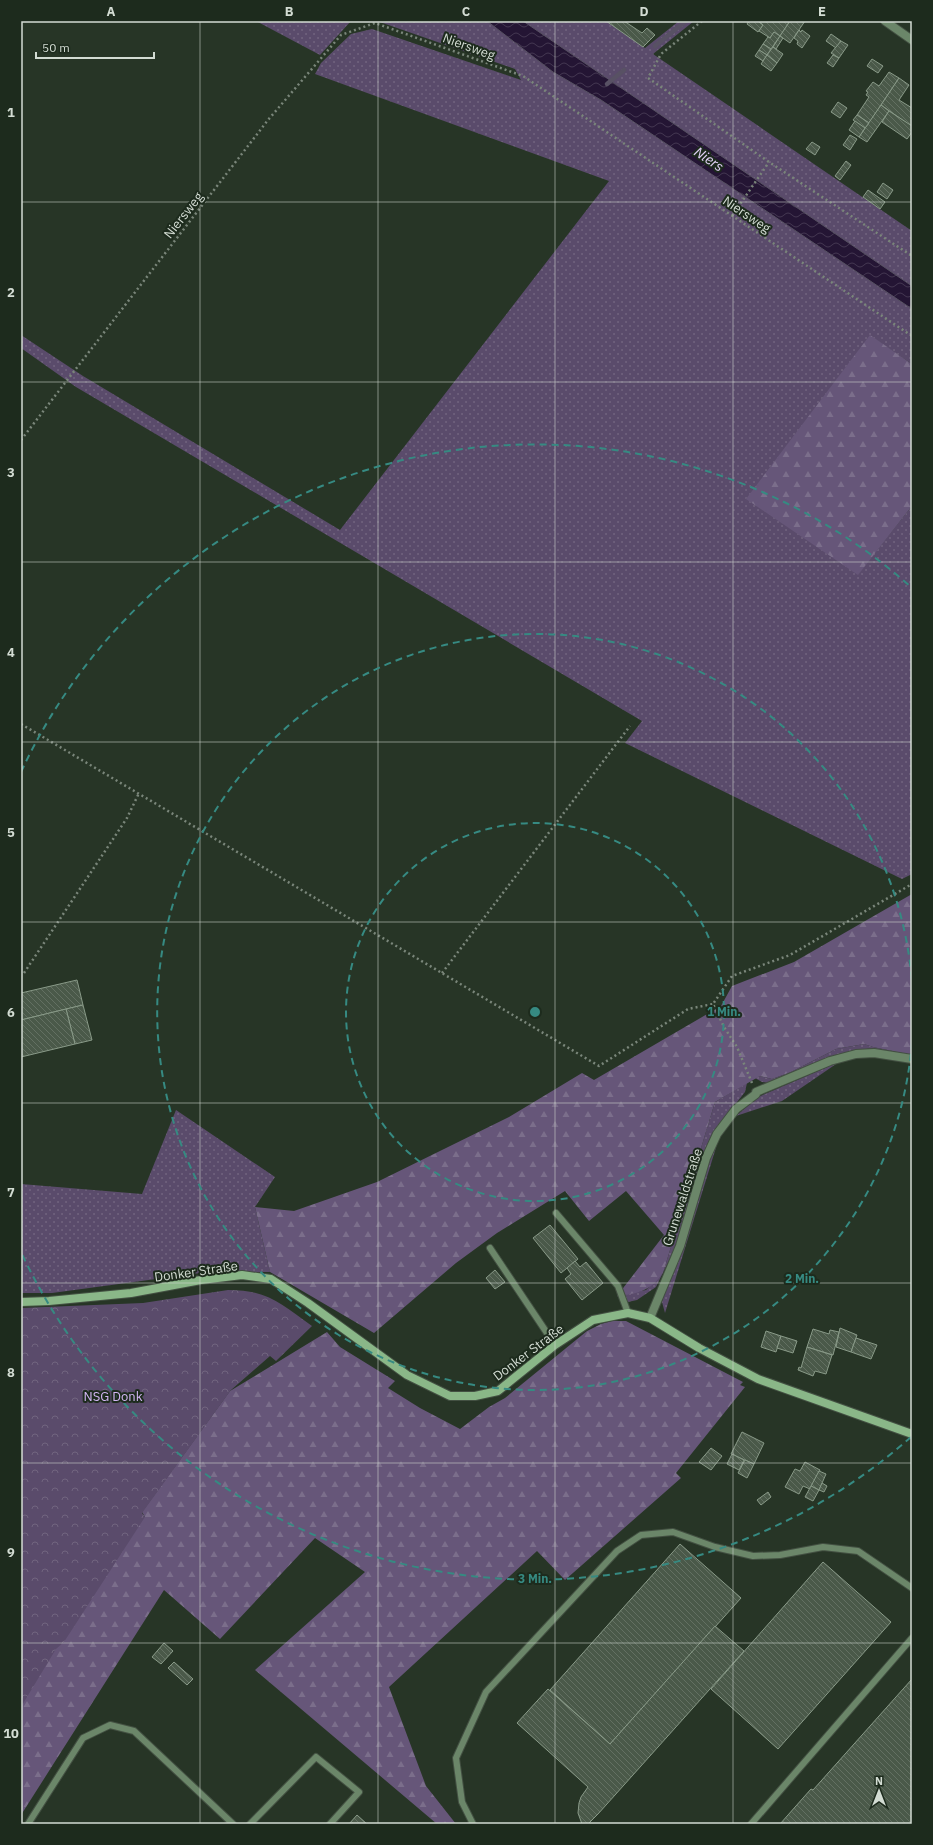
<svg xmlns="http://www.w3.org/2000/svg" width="933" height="1845" viewBox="0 0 933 1845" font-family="'IBM Plex Sans',sans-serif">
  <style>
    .grass { fill: url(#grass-dots) }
    .forest { fill: url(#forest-firs) }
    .park { fill: url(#park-crowns) }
    .water { fill: url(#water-waves); stroke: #585164 }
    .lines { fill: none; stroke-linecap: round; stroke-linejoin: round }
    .stream { stroke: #585164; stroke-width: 4.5 }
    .building { fill: url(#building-back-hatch); stroke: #899a88 }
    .lane-casing { stroke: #435042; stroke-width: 8 }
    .street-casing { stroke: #435042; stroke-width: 10 }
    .secondary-casing { stroke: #435042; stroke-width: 10 }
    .path { stroke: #7a867a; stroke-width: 2.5; stroke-dasharray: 2 3; stroke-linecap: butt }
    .lane { stroke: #6b8669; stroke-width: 6 }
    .street { stroke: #6b8669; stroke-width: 8 }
    .secondary { stroke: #8ab788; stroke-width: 8 }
    .grid { fill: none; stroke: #d3dcd3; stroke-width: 1; stroke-opacity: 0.55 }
    .ring { fill: none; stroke: #368a82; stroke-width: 2; stroke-dasharray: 7 5 }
    .labels { text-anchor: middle; stroke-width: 4; stroke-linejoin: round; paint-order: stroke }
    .street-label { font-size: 13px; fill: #d3dcd3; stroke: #1d2b1d }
    .park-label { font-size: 13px; fill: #d3b6f4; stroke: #1d2b1d }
    .water-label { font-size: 14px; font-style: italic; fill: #e2d1f7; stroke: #1d2b1d }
    .centre { fill: #368a82; stroke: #1d2b1d; stroke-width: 2 }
    .ring-label { font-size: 12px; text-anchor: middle; font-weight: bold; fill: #368a82; stroke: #1d2b1d; stroke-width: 4; stroke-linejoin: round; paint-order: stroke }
    .neatline { fill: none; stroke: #d3dcd3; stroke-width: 1.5 }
    .grid-label { font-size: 13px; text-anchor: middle; font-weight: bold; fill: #d3dcd3 }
  </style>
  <defs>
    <pattern id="grass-dots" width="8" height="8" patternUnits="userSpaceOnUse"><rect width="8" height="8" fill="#5a4b6b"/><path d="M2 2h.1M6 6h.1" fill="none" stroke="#71647f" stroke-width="1.8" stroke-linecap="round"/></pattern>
    <pattern id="forest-firs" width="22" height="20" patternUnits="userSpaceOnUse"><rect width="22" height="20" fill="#665679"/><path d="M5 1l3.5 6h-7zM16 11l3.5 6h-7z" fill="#7b6e8b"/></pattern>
    <pattern id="park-crowns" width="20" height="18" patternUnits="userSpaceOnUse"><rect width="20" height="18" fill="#5a4b6b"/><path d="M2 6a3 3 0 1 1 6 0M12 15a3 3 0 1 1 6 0" fill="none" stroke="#71647f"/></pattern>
    <pattern id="water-waves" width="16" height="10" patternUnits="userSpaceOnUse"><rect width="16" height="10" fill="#241534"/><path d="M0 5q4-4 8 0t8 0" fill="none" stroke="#433650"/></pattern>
    <pattern id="building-back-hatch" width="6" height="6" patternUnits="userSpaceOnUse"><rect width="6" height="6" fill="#4a5949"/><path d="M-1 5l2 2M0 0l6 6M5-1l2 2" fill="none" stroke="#637062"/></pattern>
  </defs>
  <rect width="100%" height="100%" fill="#273526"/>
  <!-- grass -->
  <g class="grass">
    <polygon points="256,21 351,21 320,55"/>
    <polygon points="377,21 487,21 553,72 601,100 912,309 912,364 870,336 858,574 912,506 912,874 902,879 625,743 642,721 76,387 21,348 21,335 83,376 340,530 609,181 315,74 321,63 351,34 372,29 521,80 515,69"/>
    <polygon points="523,21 606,21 645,48 679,21 694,21 653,54 912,231 912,286"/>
    <path d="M864 1044 873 1047 912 1055C897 1053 881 1048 866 1049 839 1051 797 1073 770 1083L762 1082 755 1078 760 1076 772 1079 791 1072 836 1049Z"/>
    <polygon points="839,1062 782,1101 736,1116 758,1097"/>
    <polygon points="747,1083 745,1092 712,1134 702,1156 676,1246 656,1287 637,1300 628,1302 617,1296 646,1290 663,1273 715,1102"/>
    <polygon points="176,1110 275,1177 255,1207 270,1272 208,1272 52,1293 21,1293 21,1184 142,1194"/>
    <polygon points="718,1141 665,1313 662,1302 665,1290 708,1165"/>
  </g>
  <!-- forest -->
  <g class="forest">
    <polygon points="870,335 912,364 912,506 858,575 746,499"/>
    <path d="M912 894V1055L873 1047 864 1044 836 1049 791 1072 772 1079 760 1076 715 1102 663 1273C649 1292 639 1293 617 1296L664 1235 626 1191 589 1221 565 1191 497 1233 456 1263 374 1333 270 1272 255 1207 294 1211 377 1182 509 1117 582 1073 594 1080 721 1006 732 986 794 962Z"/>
    <polygon points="612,1321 626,1321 743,1382 740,1385 745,1387 676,1473 681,1478 565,1580 537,1551 389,1687 426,1786 456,1824 437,1824 255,1670 365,1572 315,1538 220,1639 164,1590 21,1815 21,1447 145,1517 142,1512 230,1391 327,1332 340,1347 395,1381 388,1388 420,1408 460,1429 489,1407 505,1398 587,1331 601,1324"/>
  </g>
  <!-- park -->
  <path class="park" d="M228 1290C268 1290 281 1304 312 1326L276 1361 270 1356 231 1390 142 1513 145 1517 64 1642 56 1649 21 1707V1308L143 1303Z"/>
  <!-- water -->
  <polygon class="water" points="487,21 523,21 912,286 912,309 601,100 553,72"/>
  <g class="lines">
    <!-- stream -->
    <g class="stream">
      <polyline points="655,46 686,21"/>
      <polyline points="607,84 624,70"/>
    </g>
  </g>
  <!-- building -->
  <g class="building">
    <polygon points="606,21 624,21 642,33 647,28 655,35 643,47"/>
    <polygon points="749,21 758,21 763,25 758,32 747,24"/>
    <polygon points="758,21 790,21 780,36 774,32 770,38 759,31 763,25"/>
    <polygon points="790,21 805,21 790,43 780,36"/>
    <polygon points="799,30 801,32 802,30 810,36 802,48 797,44 798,41 794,38"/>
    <polygon points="774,32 780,36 771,49 763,44 768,37 770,38"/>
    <polygon points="831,34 841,41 836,48 826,41"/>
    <polygon points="780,36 783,38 776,49 773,47"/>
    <polygon points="841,41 848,45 839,58 831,53"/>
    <polygon points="763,44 771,49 767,55 759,50"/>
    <polygon points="773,47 783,54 777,63 767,55"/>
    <polygon points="759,50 767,55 763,61 755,56"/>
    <polygon points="767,55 777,63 771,71 761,64"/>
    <polygon points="833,55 839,58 833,67 827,63"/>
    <polygon points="872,59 883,66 878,73 867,66"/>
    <polygon points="889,72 899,78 869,123 857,115 869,97 866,95 868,92 866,91 873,82 879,86"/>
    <polygon points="899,78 909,85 899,100 912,108 912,124 911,126 881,105"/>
    <polygon points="838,102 847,108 840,118 831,112"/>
    <polygon points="881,105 889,111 867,142 859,137"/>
    <polygon points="889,111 912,126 912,132 907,139 882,122"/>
    <polygon points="857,115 869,123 865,128 853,120"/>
    <polygon points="855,121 865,128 859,137 849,130"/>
    <polygon points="850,135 857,139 850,150 843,145"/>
    <polygon points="812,142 820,147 815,155 806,149"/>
    <polygon points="846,161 851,165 840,180 835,176"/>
    <polygon points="883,183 893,190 887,199 877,192"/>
    <polygon points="868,190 885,202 880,209 863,197"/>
    <polygon points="77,980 83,1005 21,1020 21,993"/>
    <polygon points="83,1005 92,1040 75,1044 66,1009"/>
    <polygon points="66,1009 75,1044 21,1057 21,1020"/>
    <polygon points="550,1225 578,1259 561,1273 533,1238"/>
    <polygon points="575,1261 580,1267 586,1262 603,1283 582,1300 565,1279 571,1274 567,1268"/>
    <polygon points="495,1270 505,1282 495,1289 486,1278"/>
    <polygon points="840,1328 857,1335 851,1352 836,1347"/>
    <polygon points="813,1329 829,1334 830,1330 839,1332 833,1355 807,1347"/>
    <polygon points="766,1331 781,1336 776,1352 761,1347"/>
    <polygon points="781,1336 797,1341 793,1353 777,1348"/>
    <polygon points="856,1338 877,1345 871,1359 851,1352"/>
    <polygon points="807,1347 832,1355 826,1374 815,1371 813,1376 798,1370 799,1367 801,1368"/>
    <polygon points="742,1432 764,1443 754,1464 731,1454"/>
    <polygon points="711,1448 722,1456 711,1470 699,1462"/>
    <polygon points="732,1454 744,1460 739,1470 727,1464"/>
    <polygon points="745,1460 754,1464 747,1478 738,1473"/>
    <polygon points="805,1462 820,1470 810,1489 803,1486 799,1494 785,1487 795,1469 800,1471"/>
    <polygon points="819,1471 826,1474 819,1490 811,1486"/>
    <polygon points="822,1483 827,1486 824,1492 819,1490"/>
    <polygon points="811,1486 819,1490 813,1501 805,1497"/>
    <polygon points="768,1492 771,1497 761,1505 757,1500"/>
    <polygon points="680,1544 741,1598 610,1744 550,1690"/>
    <polygon points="823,1562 891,1622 778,1749 711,1689"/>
    <polygon points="715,1626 744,1651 598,1814 588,1824 582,1824 578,1813 579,1803 581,1797 588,1787 517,1723 548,1689 610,1744"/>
    <polygon points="164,1643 173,1651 161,1664 152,1657"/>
    <polygon points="174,1662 193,1679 187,1685 168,1668"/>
    <polygon points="912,1679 912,1824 780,1824 811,1789 813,1790"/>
    <polygon points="357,1815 367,1824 349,1824"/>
  </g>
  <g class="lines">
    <defs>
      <g id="lane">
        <polyline points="556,1213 618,1286 628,1313"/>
        <polyline points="490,1248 555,1345"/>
        <polyline points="28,1824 83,1738 110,1725 134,1731 233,1824"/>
        <polyline points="250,1824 316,1757 359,1792 330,1824"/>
        <polyline points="473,1824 462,1802 456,1758 486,1692 617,1551 641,1535 673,1532 715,1547 753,1556 780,1555 823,1547 858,1551 912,1588"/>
        <polyline points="751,1824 912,1638"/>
      </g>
      <g id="street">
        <polyline points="885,21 912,40"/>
        <polyline points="650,1318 680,1246 706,1158 717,1134 736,1109 756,1094 756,1092 830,1061 856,1054 874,1053 912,1059"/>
      </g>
      <polyline id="secondary" points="21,1302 49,1301 131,1293 201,1280 242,1275 271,1279 308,1303 407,1375 450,1396 475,1396 498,1391 555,1345 593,1320 628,1313 650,1318 699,1348 758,1379 912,1434"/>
    </defs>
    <!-- lane casing -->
    <use href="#lane" class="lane-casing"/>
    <!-- street casing -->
    <use href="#street" class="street-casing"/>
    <!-- secondary casing -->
    <use href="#secondary" class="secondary-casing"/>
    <!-- path -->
    <g class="path">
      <polyline points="702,21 661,54 648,78 769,162 912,256"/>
      <polyline points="732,216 769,162"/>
      <polyline points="21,440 268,120 341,35 375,23 523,76 912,336"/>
      <polyline points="21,724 599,1066 688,1009 713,1004"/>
      <polyline points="24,973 127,818 139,793"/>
      <polyline points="442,973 630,726"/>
      <polyline points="752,1083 737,1047 724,1027 713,1004 732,976 790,955 912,884"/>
    </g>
    <!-- lane -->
    <use href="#lane" class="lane"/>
    <!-- street -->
    <use href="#street" class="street"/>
    <!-- secondary -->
    <use href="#secondary" class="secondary"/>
  </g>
  <!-- grid -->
  <path class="grid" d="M200 21V1824M378 21V1824M555 21V1824M733 21V1824M21 202H912M21 382H912M21 562H912M21 742H912M21 922H912M21 1103H912M21 1283H912M21 1463H912M21 1643H912"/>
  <!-- distance rings -->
  <g class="ring">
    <circle cx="535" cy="1012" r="189"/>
    <path d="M912 1042A378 378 0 1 1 912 982"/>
    <path d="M911 1437A567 567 0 0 1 21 1252M21 772A567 567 0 0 1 911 587"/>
  </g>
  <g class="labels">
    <!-- street labels -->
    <g class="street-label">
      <text transform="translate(469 46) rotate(20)" y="5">Niersweg</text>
      <text transform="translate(747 214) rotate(34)" y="5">Niersweg</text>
      <text transform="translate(183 215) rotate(-52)" y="5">Niersweg</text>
      <text transform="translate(682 1197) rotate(-72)" y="5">Grunewaldstraße</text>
      <text transform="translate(196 1271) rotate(-8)" y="5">Donker Straße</text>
      <text transform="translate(528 1352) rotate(-37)" y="5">Donker Straße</text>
    </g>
    <!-- park labels -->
    <g class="park-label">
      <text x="113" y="1401">NSG Donk</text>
    </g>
    <!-- water labels -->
    <g class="water-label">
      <text transform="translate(709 159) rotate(34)" y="5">Niers</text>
    </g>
  </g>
  <circle cx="535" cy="1012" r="6" class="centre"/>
  <g class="ring-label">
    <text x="724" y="1016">1 Min.</text>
    <text x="802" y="1283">2 Min.</text>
    <text x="535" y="1583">3 Min.</text>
  </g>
  <!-- border -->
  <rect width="933" height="1845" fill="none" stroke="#1d2b1d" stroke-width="44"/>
  <!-- north arrow -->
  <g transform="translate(879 1791)" stroke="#1d2b1d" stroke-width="3" paint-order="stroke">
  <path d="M0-3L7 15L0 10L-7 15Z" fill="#d3dcd3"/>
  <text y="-6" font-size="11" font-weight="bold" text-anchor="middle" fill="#d3dcd3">N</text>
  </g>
  <!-- scale -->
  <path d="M36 52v6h118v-6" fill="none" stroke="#d3dcd3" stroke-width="2"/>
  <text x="42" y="52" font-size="12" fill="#d3dcd3" stroke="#1d2b1d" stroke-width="3" paint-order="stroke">50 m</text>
  <rect x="22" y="22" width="889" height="1801" class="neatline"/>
  <g class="grid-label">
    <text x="111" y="16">A</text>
    <text x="289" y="16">B</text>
    <text x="466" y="16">C</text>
    <text x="644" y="16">D</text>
    <text x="822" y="16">E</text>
    <text x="11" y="117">1</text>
    <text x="11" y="297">2</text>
    <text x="11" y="477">3</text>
    <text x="11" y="657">4</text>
    <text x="11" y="837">5</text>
    <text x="11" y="1017">6</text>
    <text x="11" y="1197">7</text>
    <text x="11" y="1377">8</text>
    <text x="11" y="1557">9</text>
    <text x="11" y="1738">10</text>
  </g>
</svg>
